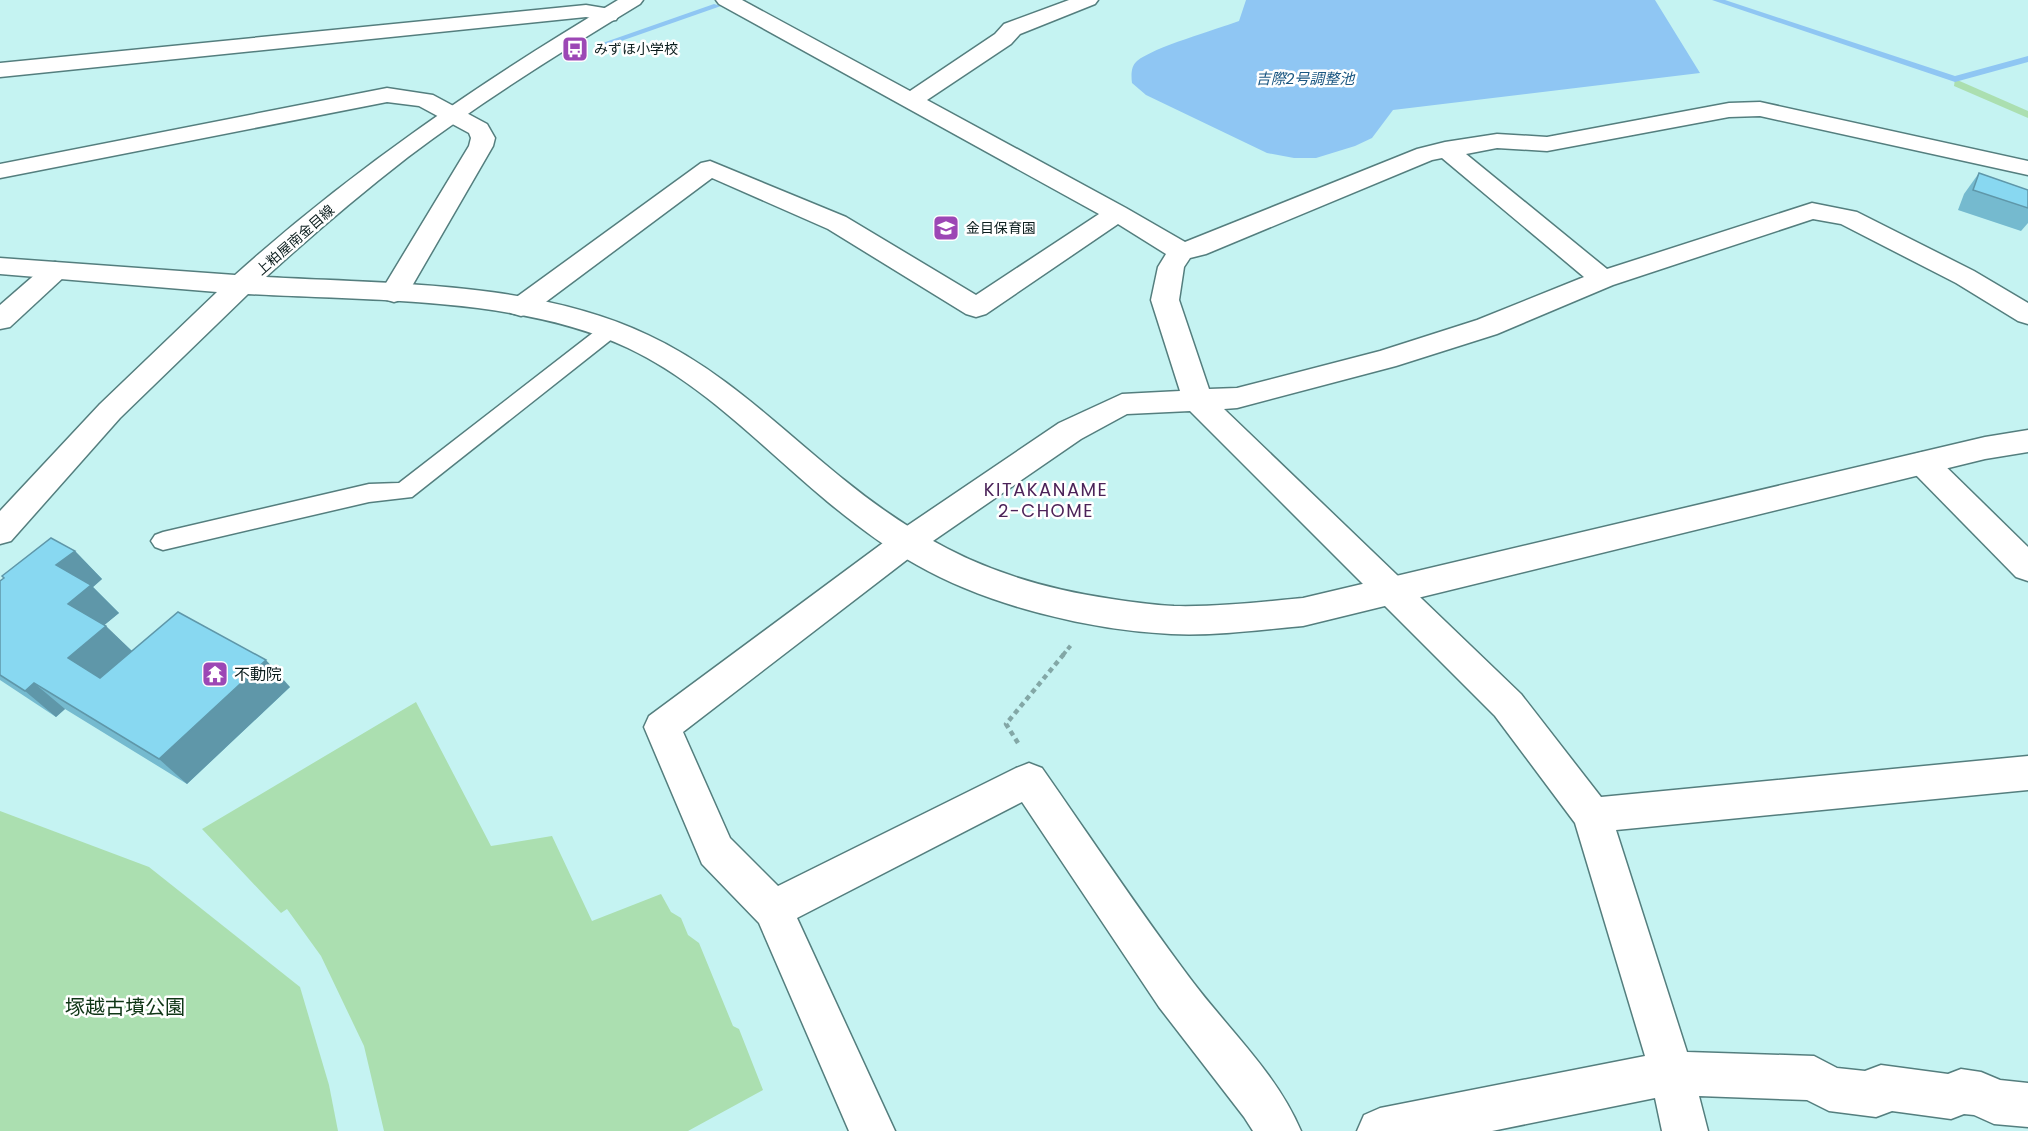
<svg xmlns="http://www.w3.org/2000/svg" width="2028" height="1131" viewBox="0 0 2028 1131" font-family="Poppins,'Noto Sans JP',sans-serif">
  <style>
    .green { fill: #abdfb0 }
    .water { fill: #8fc6f3 }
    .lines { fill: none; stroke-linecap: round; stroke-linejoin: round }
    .stream { fill: #8fc6f3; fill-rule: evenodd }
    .lane-casing { stroke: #547e7e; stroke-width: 3 }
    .street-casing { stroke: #547e7e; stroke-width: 3 }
    .secondary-casing { stroke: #547e7e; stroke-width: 3 }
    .path-far1 { stroke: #83a7a6; stroke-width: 4; stroke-dasharray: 4.5 3; stroke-linecap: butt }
    .path { stroke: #83a7a6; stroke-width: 4.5; stroke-dasharray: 5 4; stroke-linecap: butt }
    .lane { fill: #fff; fill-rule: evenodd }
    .street { fill: #fff; fill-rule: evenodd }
    .secondary { fill: #fff; fill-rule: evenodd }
    .wall { fill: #75bacf }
    .shaded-wall { fill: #5f97a9 }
    .building { fill: #88d8f1; stroke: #5f97a9; stroke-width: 1.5 }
    .labels { text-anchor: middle; stroke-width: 5; stroke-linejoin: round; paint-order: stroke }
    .far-poi-label { font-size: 14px; fill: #0b1d1d; stroke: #fff; text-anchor: start }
    .far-street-label { font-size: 14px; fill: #0b1d1d; stroke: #fff }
    .far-water-label { font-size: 15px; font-style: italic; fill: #1b5782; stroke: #fff }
    .poi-label { font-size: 16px; fill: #0b1d1d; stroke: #fff; text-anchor: start }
    .neighbourhood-label { font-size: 18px; letter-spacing: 1.5px; fill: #4c2359; stroke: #fff }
    .near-park-label { font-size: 20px; fill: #0f3616; stroke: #fff }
  </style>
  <rect width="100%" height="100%" fill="#c5f3f2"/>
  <!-- green -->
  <g class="green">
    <polygon points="1955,79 2028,111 2028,118 1954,86"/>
    <polygon points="416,702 491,846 552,836 592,921 661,894 671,912 681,918 688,935 699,943 733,1026 739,1029 763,1090 688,1131 384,1131 364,1046 321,956 287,909 281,913 202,829"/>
    <polygon points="0,811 149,867 300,987 329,1085 338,1131 0,1131"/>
  </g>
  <!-- water -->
  <path class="water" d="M1246 0H1655L1700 73 1393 110 1372 138 1355 146 1316 158H1294L1267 153 1146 95 1132 83C1131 75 1131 66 1137 61 1154 47 1215 30 1239 21Z"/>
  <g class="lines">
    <!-- stream -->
    <g class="stream">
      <polygon points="1712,0 1725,0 1955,76 2028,56 2028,62 1955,82"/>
      <polygon points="714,4 721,6 601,48 594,46"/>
    </g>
    <defs>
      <polygon id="lane" points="610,323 617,325 620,330 617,335 412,497 369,502 163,550 155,547 151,541 155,535 163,532 369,484 399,483 603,325"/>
      <g id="street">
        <path d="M716 0H742L910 91 995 34 1004 24 1069 0H1098L1095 4 1020 34 1011 44 927 100 1126 208 1185 242 1417 149 1445 142 1497 134 1547 137 1729 103 1760 102 2028 161V175L1760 116 1729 117 1547 151 1497 148 1466 154 1607 269 1812 203 1857 212 1974 271 2028 303V324L2018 321 1956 283 1841 224 1813 219 1613 285 1497 334 1396 366 1237 408 1224 409 1521 694 1601 797 2028 756V790L1616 830 1687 1052 1814 1056 1837 1068 1865 1071 1881 1065 1948 1074 1961 1069 1981 1072 2000 1080 2028 1083V1127L1994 1124 1974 1115 1964 1114 1951 1119 1892 1111 1876 1117 1829 1111 1807 1100 1699 1096 1708 1131H1662L1655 1098 1492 1131H1357L1364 1115 1380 1108 1645 1056 1575 823 1495 716 1190 411 1127 414 1081 439 917 552 683 732 730 838 778 886 1016 768 1029 763 1042 768C1091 838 1138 909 1189 977 1226 1027 1276 1072 1301 1131H1253L1244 1117 1159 1007 1022 802 797 918 895 1131H849L759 923 702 864 644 727 649 716 895 534 1059 423 1122 394 1180 391 1151 300 1158 267 1166 254 1118 224 986 314 976 317 966 314 828 229 712 178 531 313 521 316 511 313 507 307 511 301 701 163 710 161 846 217 976 295 1099 214 719 4ZM1442 158 1584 277 1477 320 1380 351 1237 388 1209 389 1179 300 1184 267 1190 258 1206 254 1432 160Z"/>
        <polygon points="586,5 616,10 619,15 616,20 608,21 586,17 0,77 0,63"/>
        <polygon points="387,88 433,95 487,124 495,138 493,146 408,293 404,299 394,302 384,299 380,293 469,146 471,138 469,133 419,106 387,102 0,178 0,164"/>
        <polygon points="55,262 64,265 68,271 64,277 10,327 0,329 0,305 46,265"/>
        <polygon points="1923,452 1934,455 2028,547 2028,581 2016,577 1912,471 1908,463 1912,455"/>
      </g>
      <path id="secondary" d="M618 0H643L640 4C561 52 482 101 408 157 359 195 312 235 266 277 389 284 534 281 648 335 722 369 781 429 843 479 928 548 1003 583 1112 599 1132 602 1153 605 1174 606 1217 607 1260 602 1303 598L1985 437 2028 430V452L1985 459 1303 626C1259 630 1215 636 1171 634 1089 630 989 606 917 565 885 547 856 525 828 502 764 449 704 384 628 348 518 296 367 301 248 294L120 418 11 541 0 544V511L100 404 217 292 0 274V258L235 275C353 169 482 81 618 0Z"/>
    </defs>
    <!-- lane casing -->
    <use href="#lane" class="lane-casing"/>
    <!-- street casing -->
    <use href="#street" class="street-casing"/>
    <!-- secondary casing -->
    <use href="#secondary" class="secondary-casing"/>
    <!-- path-far1 -->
    <polyline class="path-far1" points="1063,655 1071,645"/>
    <!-- path -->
    <polyline class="path" points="1018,743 1006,724 1064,654"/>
    <!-- lane -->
    <use href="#lane" class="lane"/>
    <!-- street -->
    <use href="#street" class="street"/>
    <!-- secondary -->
    <use href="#secondary" class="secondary"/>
  </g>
  <!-- wall -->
  <g class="wall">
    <polygon points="1979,173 2028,190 2028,223 2021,231 1958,210 1964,194"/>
    <polygon points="75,551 102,579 93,587 119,613 104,625 132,651 290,687 187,784 65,709 56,717 0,680 0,581"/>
  </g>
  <!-- shaded-wall -->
  <g class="shaded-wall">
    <polygon points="75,551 102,579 93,587 119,613 96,632 68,604 56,565"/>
    <polygon points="106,626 134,653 97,685 68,658"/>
    <polygon points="266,660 290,687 187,784 159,759"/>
    <polygon points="34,683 65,709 56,717 25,691"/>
  </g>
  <!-- building -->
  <g class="building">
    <polygon points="1979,173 2028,190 2028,208 1973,190"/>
    <polygon points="51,538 75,551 56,565 91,585 68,604 106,626 68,658 100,678 178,612 266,660 159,759 34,683 25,691 0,675 0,581 4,578 2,576"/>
  </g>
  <!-- icons -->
  <defs>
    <symbol id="bus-square" viewBox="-11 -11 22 22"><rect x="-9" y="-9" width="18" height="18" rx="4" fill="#9c47b5" stroke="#fff"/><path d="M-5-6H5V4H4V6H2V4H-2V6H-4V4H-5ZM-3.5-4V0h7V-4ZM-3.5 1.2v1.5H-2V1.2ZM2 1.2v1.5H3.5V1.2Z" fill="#fff"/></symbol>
    <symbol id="school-square" viewBox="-11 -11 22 22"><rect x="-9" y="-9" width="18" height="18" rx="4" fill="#9c47b5" stroke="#fff"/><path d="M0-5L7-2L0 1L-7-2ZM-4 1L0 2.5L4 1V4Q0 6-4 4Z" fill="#fff"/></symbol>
    <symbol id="temple-square" viewBox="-11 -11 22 22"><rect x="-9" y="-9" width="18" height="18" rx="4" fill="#9c47b5" stroke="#fff"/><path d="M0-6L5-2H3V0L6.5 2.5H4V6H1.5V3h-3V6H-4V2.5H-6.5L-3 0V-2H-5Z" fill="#fff"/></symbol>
  </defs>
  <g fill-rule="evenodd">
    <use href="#bus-square" x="560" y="34" width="30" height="30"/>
    <use href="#school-square" x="931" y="213" width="30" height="30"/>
    <use href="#temple-square" x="200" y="659" width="30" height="30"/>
  </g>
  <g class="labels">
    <!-- far-poi labels -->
    <g class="far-poi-label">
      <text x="594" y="54">みずほ小学校</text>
      <text x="966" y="233">金目保育園</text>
    </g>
    <!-- far-street labels -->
    <g class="far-street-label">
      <text transform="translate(295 240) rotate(-41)" y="5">上粕屋南金目線</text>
    </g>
    <!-- far-water labels -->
    <g class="far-water-label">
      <text x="1305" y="84">吉際2号調整池</text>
    </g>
    <!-- poi labels -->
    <g class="poi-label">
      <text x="234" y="680">不動院</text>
    </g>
    <!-- neighbourhood labels -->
    <g class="neighbourhood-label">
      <text x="1046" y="496">KITAKANAME<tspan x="1046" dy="21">2-CHOME</tspan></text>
    </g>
    <!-- near-park labels -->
    <g class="near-park-label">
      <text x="125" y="1014">塚越古墳公園</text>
    </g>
  </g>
</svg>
